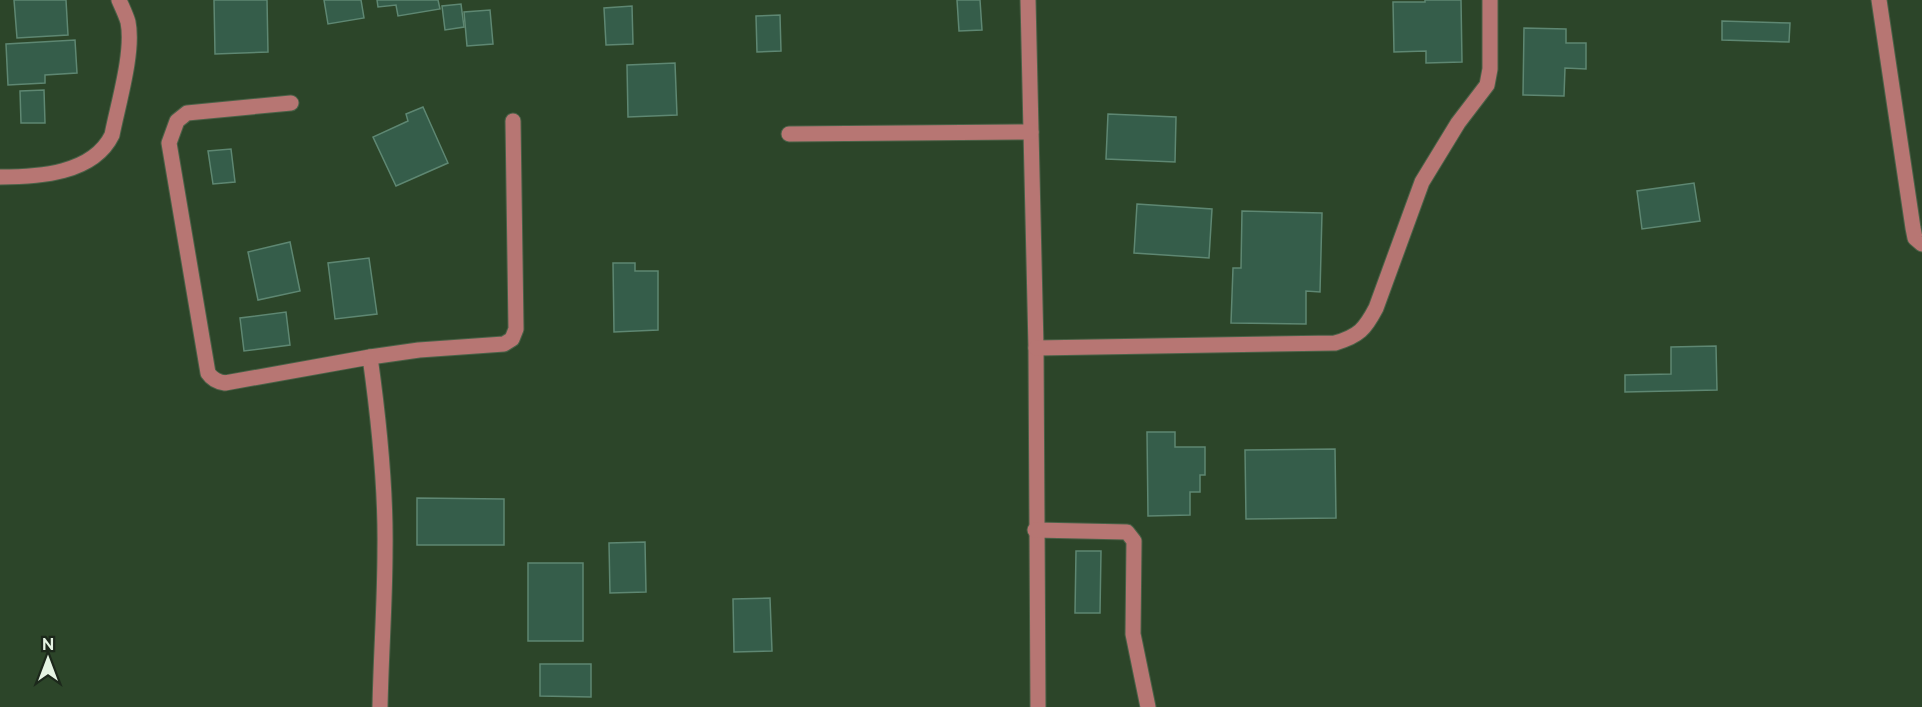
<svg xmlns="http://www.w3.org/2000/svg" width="1922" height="707" viewBox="0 0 1922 707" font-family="Raleway,sans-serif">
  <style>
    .building { fill: #355d4a; stroke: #5e8772; stroke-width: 1.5 }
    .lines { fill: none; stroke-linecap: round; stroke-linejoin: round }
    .minor-casing { stroke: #4a6147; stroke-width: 17 }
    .minor { stroke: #b77673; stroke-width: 15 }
  </style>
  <rect width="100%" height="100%" fill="#2c4529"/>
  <!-- building -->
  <g class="building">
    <polygon points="14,0 66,0 68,35 17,38"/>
    <polygon points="214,0 267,0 268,52 215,54"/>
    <polygon points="324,0 361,0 364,18 328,24"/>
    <polygon points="377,0 438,0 440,9 398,16 396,5 378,7"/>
    <polygon points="957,0 980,0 982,30 959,31"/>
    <polygon points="1425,0 1461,0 1462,62 1426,63 1426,51 1394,52 1393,2 1425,2"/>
    <polygon points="461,4 464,27 445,30 442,6"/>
    <polygon points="632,6 633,44 606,45 604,8"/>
    <polygon points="490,10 493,44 467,46 464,12"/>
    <polygon points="780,15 781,51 757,52 756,16"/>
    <polygon points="1722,21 1790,23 1789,42 1722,40"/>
    <polygon points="1524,28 1566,29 1566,43 1586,43 1586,69 1565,68 1564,96 1523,95"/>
    <polygon points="75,40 77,73 45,75 45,83 8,85 6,44"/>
    <polygon points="675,63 677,115 628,117 627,65"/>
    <polygon points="44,90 45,123 21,123 20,91"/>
    <polygon points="423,107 448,163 396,186 373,137 408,121 406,114"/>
    <polygon points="1108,114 1176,117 1175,162 1106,159"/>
    <polygon points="231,149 235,182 213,184 208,151"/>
    <polygon points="1694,183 1700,221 1642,229 1637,191"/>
    <polygon points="1137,204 1212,209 1209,258 1134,253"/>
    <polygon points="1242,211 1322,213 1320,292 1306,291 1306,324 1231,323 1233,268 1241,268"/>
    <polygon points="290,242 300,291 258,300 248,252"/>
    <polygon points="369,258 377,314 335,319 328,263"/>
    <polygon points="613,263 635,263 635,271 658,271 658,330 614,332"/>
    <polygon points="286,312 290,345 244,351 240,318"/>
    <polygon points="1716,346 1717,390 1625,392 1625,375 1671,374 1671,347"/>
    <polygon points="1147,432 1175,432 1175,447 1205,447 1205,475 1200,475 1200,492 1190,492 1190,515 1148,516"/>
    <polygon points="1335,449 1336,518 1246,519 1245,450"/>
    <polygon points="417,498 504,499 504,545 417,545"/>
    <polygon points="645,542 646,592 610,593 609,543"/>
    <polygon points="1076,551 1101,551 1100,613 1075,613"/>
    <rect x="528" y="563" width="55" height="78"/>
    <polygon points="770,598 772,651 734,652 733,599"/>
    <polygon points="540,664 591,664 591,697 540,696"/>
  </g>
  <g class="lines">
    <defs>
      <g id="minor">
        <polyline points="1028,0 1036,348 1038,707"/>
        <polyline points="1879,0 1913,228 1915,238 1922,244"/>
        <path d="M291 103 187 113 177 121 169 143 208 373C212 379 218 382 225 383L370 357C379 421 386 486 385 550 385 602 381 655 380 707"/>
        <polyline points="789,134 1031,132"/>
        <path d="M0 177C38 177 93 174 112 135 118 104 134 52 128 22 126 15 122 7 119 0"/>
        <path d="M1036 348 1335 343C1359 336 1365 329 1376 308L1422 182 1458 123 1487 85 1490 69V0"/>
        <polyline points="370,357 419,350 504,344 512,339 516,329 513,121"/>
        <polyline points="1035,530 1127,532 1134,541 1133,634 1148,707"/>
      </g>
    </defs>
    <!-- minor casing -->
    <use href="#minor" class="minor-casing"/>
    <!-- minor -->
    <use href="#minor" class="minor"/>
  </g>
  <!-- north arrow -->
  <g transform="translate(48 659)" stroke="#1c281b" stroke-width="4.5" paint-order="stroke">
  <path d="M0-4.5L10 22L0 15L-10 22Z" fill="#e5f4e3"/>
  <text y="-9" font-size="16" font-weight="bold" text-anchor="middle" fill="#e5f4e3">N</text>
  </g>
</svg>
